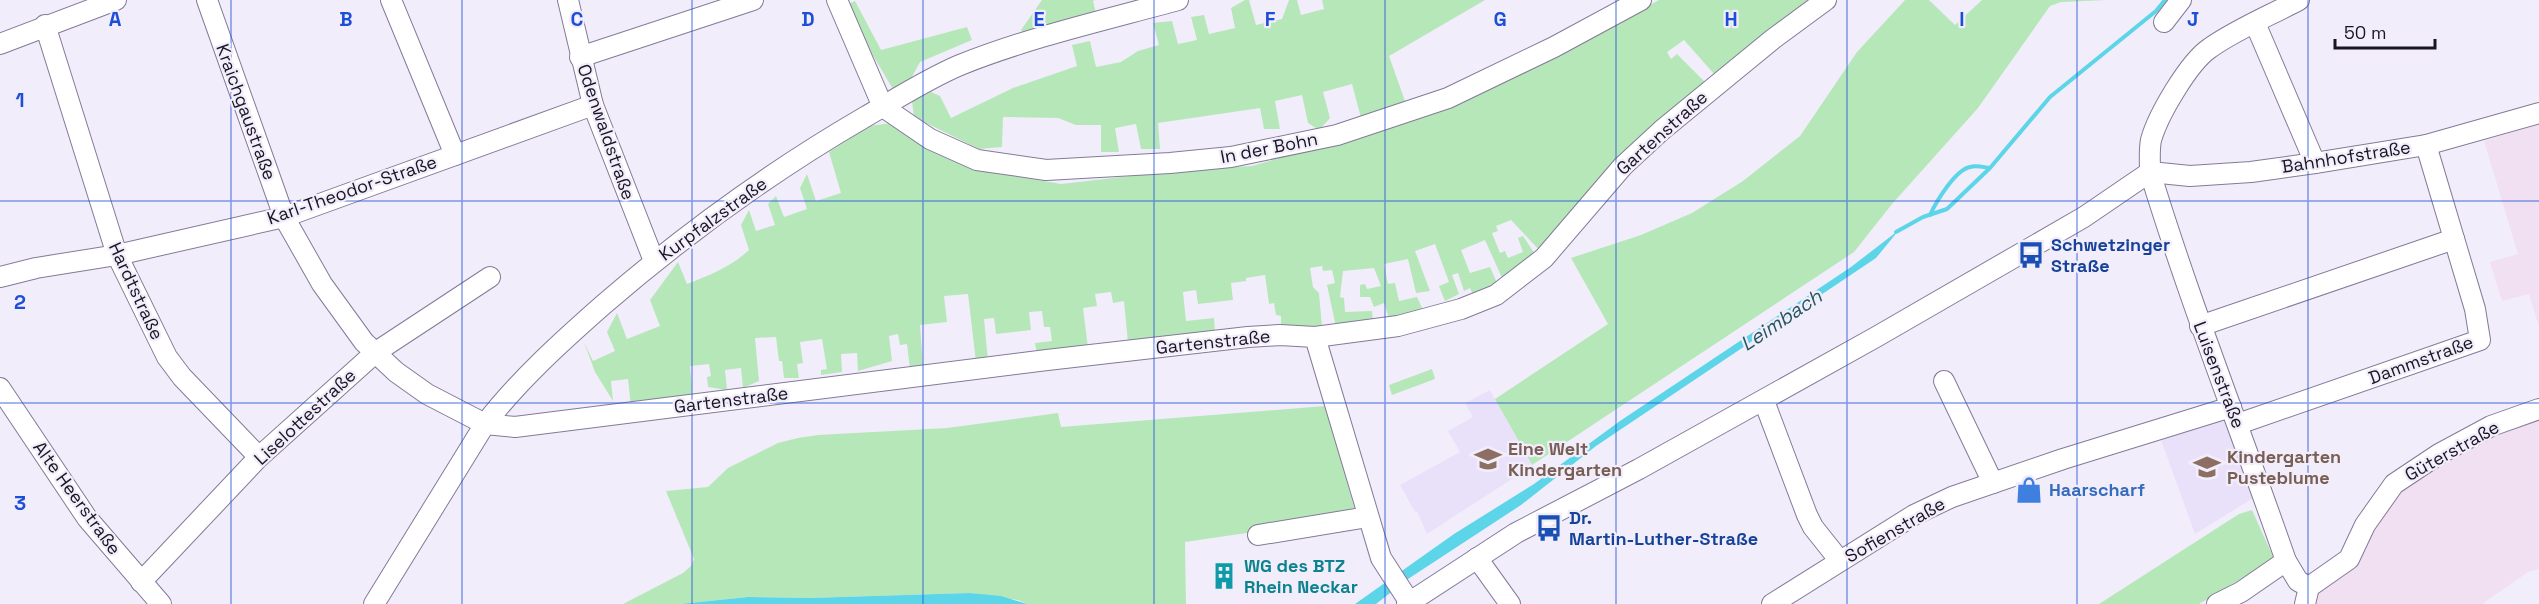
<svg xmlns="http://www.w3.org/2000/svg" width="2539" height="604" viewBox="0 0 2539 604" font-family="'Space Grotesk',sans-serif">
  <style>
    .commercial { fill: #f0e0f2 }
    .built { fill: #e9e1fa }
    .green { fill: #b6e7b9 }
    .water { fill: #5cd5e8 }
    .lines { fill: none; stroke-linecap: round; stroke-linejoin: round }
    .stream { stroke: #5cd5e8; stroke-width: 4 }
    .minor-casing { stroke: #847a98; stroke-width: 22 }
    .minor { stroke: #fff; stroke-width: 20 }
    .grid { fill: none; stroke: #1d4ed8; stroke-width: 1.5; stroke-opacity: 0.55 }
    .labels { text-anchor: middle; stroke-width: 4.5; stroke-linejoin: round; paint-order: stroke }
    .street-label { font-size: 18px; fill: #1a1521; stroke: #f2edfb }
    .transit-label { font-size: 18px; font-weight: bold; fill: #164399; stroke: #f2edfb; text-anchor: start }
    .education-label { font-size: 18px; font-weight: bold; fill: #785e54; stroke: #f2edfb; text-anchor: start }
    .shop-label { font-size: 18px; font-weight: bold; fill: #366cbe; stroke: #f2edfb; text-anchor: start }
    .culture-label { font-size: 18px; font-weight: bold; fill: #0d838f; stroke: #f2edfb; text-anchor: start }
    .water-label { font-size: 20px; font-style: italic; fill: #245760; stroke: #f2edfb }
    .grid-label { font-size: 20px; text-anchor: middle; font-weight: bold; fill: #1d4ed8; stroke: #f2edfb; stroke-width: 4.5; stroke-linejoin: round; paint-order: stroke }
  </style>
  <rect width="100%" height="100%" fill="#f2edfb"/>
  <!-- commercial -->
  <g class="commercial">
    <polygon points="2539,124 2539,327 2529,294 2502,301 2490,262 2518,254 2484,141"/>
    <polygon points="2539,399 2539,569 2528,572 2482,604 2309,604 2306,581 2342,551 2379,486 2410,460 2509,409"/>
  </g>
  <!-- built -->
  <g class="built">
    <polygon points="1490,390 1532,466 1427,534 1417,511 1415,512 1400,485 1460,452 1448,431 1473,417 1465,403"/>
    <polygon points="2223,417 2255,497 2195,534 2160,437"/>
  </g>
  <!-- green -->
  <g class="green">
    <polygon points="1042,0 1095,0 1093,1 1096,14 1024,37 1021,30"/>
    <polygon points="1245,0 1249,0 1256,25 1282,19 1289,0 1297,0 1301,15 1324,9 1322,0 1485,0 1389,56 1406,104 1361,118 1352,84 1323,92 1330,118 1319,130 1308,123 1302,95 1275,101 1280,129 1264,129 1260,108 1158,123 1160,149 1141,149 1136,124 1115,128 1119,152 1101,152 1101,125 1076,125 1058,118 1003,117 1002,147 979,149 914,117 912,101 931,92 940,96 951,118 1013,88 1077,66 1072,45 1090,41 1096,67 1121,62 1138,51 1159,45 1153,23 1172,21 1178,44 1197,40 1191,17 1204,15 1209,34 1235,28 1231,8"/>
    <path d="M1659 0H1816L1715 75 1684 40 1667 52 1671 59 1677 54 1705 82 1671 112 1541 252 1511 220 1496 226 1498 231 1492 233 1500 253 1505 251 1508 258 1523 252 1518 238 1523 236 1535 254 1503 280 1485 240 1461 250 1470 273 1490 267 1497 283 1473 295 1470 288 1464 291 1458 273 1452 275 1459 294 1445 301 1439 286 1449 282 1435 244 1415 251 1430 291 1416 293 1408 259 1384 264 1388 284 1395 283 1399 301 1417 297 1423 310 1389 318 1384 303 1374 307 1370 297H1360V285L1365 284 1367 289 1381 286 1374 268 1343 271 1340 297 1344 298 1345 312 1372 311 1373 320 1336 327 1327 285 1335 283 1332 270 1323 271 1322 266 1310 268 1313 287 1319 293 1322 327 1281 326V316L1276 315 1274 303 1269 304 1265 275 1246 278V281L1231 283 1233 300 1198 304 1196 290 1183 292 1186 321 1214 318 1215 332 1128 343 1124 301 1113 303 1111 292 1095 294 1097 306 1083 308 1088 348 1037 354 1035 343 1052 341 1050 327H1044L1042 311 1029 312 1031 330 996 334 994 318 984 319 988 361 976 362 968 294 944 296 947 322 920 325 923 368 910 369 907 344 900 345 898 334 889 336 892 361 858 371 857 353 841 354 842 372 821 375V370L827 369 822 339 800 342 803 363 797 364 799 378H784L782 361H779L776 337 755 338 759 381 743 388 741 368 725 370 727 390 708 387 707 377 711 376 709 364 690 366 692 390 690 397 631 407 628 379 611 381 613 401 595 372 584 342 593 361 615 351 607 332 617 313 627 339 660 326 650 300 678 262 687 284C710 275 731 267 749 250L741 225 749 210 756 231 775 225 768 204 776 196 784 217 807 209 800 188 807 174 816 201 841 193 829 152 869 126 892 123 930 149 997 173 1061 184 1183 170 1252 166 1373 131 1609 28Z"/>
    <polygon points="1905,0 1929,0 1955,25 1982,0 2107,0 2061,2 2050,6 1978,108 1892,204 1854,252 1532,465 1495,399 1608,324 1571,258 1641,235 1692,213 1743,181 1800,136 1857,52"/>
    <polygon points="855,1 881,50 967,27 972,40 920,62 908,84 894,91 844,6"/>
    <polygon points="1432,369 1435,379 1392,395 1389,385"/>
    <polygon points="1325,406 1357,517 1185,542 1186,604 1027,604 1018,600 969,593 810,598 748,597 680,604 623,604 683,573 691,566 694,559 666,491 708,487 728,468 778,443 798,438 818,435 947,428 1058,413 1061,427"/>
    <polygon points="2252,510 2274,559 2199,604 2099,604 2239,514"/>
  </g>
  <!-- water -->
  <g class="water">
    <polygon points="1899,230 1876,258 1596,446 1521,505 1408,579 1376,604 1355,604 1454,534 1534,484 1620,421 1851,267"/>
    <polygon points="969,593 1001,596 1027,604 680,604 748,597 810,598"/>
  </g>
  <g class="lines">
    <!-- stream -->
    <g class="stream">
      <path d="M1930 215C1936 202 1955 170 1970 167 1976 165 1983 167 1989 168"/>
      <polyline points="1896,232 1923,217 1947,209 1990,168 2050,97 2156,11 2165,0"/>
    </g>
    <defs>
      <g id="minor">
        <polyline points="207,0 284,217 322,284 364,342 396,372 427,394 485,424 515,427 1047,360 1248,337 1280,335 1315,337 1398,326 1461,309 1496,295 1544,258 1623,166 1662,130 1773,39 1826,0"/>
        <polyline points="391,0 455,155"/>
        <polyline points="568,0 593,105 654,261"/>
        <polyline points="837,0 883,107 930,139 977,160 1046,170 1170,163 1231,157 1337,135 1448,98 1554,47 1641,0"/>
        <path d="M2299 0C2269 16 2237 29 2210 48 2189 62 2158 115 2151 140 2149 150 2150 161 2150 172 2190 303 2241 431 2286 561L2298 581 2309 587 2305 604"/>
        <polyline points="2164,22 2181,0"/>
        <polyline points="2255,23 2315,163"/>
        <polyline points="45,25 117,255 167,357 182,377 259,457"/>
        <polyline points="0,44 116,0"/>
        <polyline points="580,57 753,0"/>
        <polyline points="2150,172 2190,176 2251,172 2315,163 2426,145 2539,113"/>
        <polyline points="0,277 36,268 117,255 284,217 593,105"/>
        <polyline points="2200,326 2454,239"/>
        <polyline points="1315,337 1381,558 1410,603"/>
        <polyline points="1944,381 1993,483"/>
        <polyline points="0,388 87,518 161,604"/>
        <polyline points="1764,401 1807,515 1813,527 1840,561"/>
        <polyline points="2238,424 2480,340 2475,309 2426,145"/>
        <polyline points="1258,535 1368,517"/>
        <polyline points="1477,558 1510,604"/>
        <polyline points="141,582 259,457 376,352 490,277"/>
        <polyline points="2309,587 2349,559 2365,525 2394,484 2439,454 2491,426 2539,409"/>
        <path d="M374 604 485 424C519 380 561 342 603 305 684 235 772 171 865 117 896 99 927 79 960 65 1030 37 1105 20 1178 0"/>
        <polyline points="1407,604 1516,533 1639,469 1876,337 2084,217 2150,172"/>
        <polyline points="1772,604 1914,515 1952,497 2063,459 2231,407"/>
        <polyline points="2217,604 2241,592 2286,561"/>
      </g>
    </defs>
    <!-- minor casing -->
    <use href="#minor" class="minor-casing"/>
    <!-- minor -->
    <use href="#minor" class="minor"/>
  </g>
  <!-- grid -->
  <path class="grid" d="M231 0V604M462 0V604M692 0V604M923 0V604M1154 0V604M1385 0V604M1616 0V604M1847 0V604M2077 0V604M2308 0V604M0 201H2539M0 403H2539"/>
  <!-- icons -->
  <defs>
    <symbol id="bus-bare" viewBox="-9 -9 18 18"><path d="M-5-6H5V4H4V6H2V4H-2V6H-4V4H-5ZM-3.5-4V0h7V-4ZM-3.5 1.2v1.5H-2V1.2ZM2 1.2v1.5H3.5V1.2Z" fill="#1a4fb4" stroke="#f2edfb" stroke-width="2.5" paint-order="stroke"/></symbol>
    <symbol id="school-bare" viewBox="-9 -9 18 18"><path d="M0-5L7-2L0 1L-7-2ZM-4 1L0 2.5L4 1V4Q0 6-4 4Z" fill="#8d6e63" stroke="#f2edfb" stroke-width="2.5" paint-order="stroke"/></symbol>
    <symbol id="shop-bare" viewBox="-9 -9 18 18"><path d="M-5-2.5h2.3a2.7 3.5 0 0 1 5.4 0H5L5.5 6h-11ZM-1.5-2.5h3a1.5 2.3 0 0 0-3 0Z" fill="#3f7fe0" stroke="#f2edfb" stroke-width="2.5" paint-order="stroke"/></symbol>
    <symbol id="building-bare" viewBox="-9 -9 18 18"><path d="M-4-6H4V6H1V3H-1V6H-4ZM-2.5-4.3h1.7v1.8h-1.7ZM.8-4.3h1.7v1.8H.8ZM-2.5-1h1.7V.8h-1.7ZM.8-1h1.7V.8H.8Z" fill="#0f9aa8" stroke="#f2edfb" stroke-width="2.5" paint-order="stroke"/></symbol>
  </defs>
  <g fill-rule="evenodd">
    <use href="#bus-bare" x="2012" y="236" width="38" height="38"/>
    <use href="#school-bare" x="1469" y="440" width="38" height="38"/>
    <use href="#school-bare" x="2188" y="448" width="38" height="38"/>
    <use href="#shop-bare" x="2010" y="471" width="38" height="38"/>
    <use href="#bus-bare" x="1530" y="509" width="38" height="38"/>
    <use href="#building-bare" x="1205" y="557" width="38" height="38"/>
  </g>
  <g class="labels">
    <!-- street labels -->
    <g class="street-label">
      <text transform="translate(246 112) rotate(70)" y="6">Kraichgaustraße</text>
      <text transform="translate(606 132) rotate(71)" y="6">Odenwaldstraße</text>
      <text transform="translate(1662 133) rotate(-42)" y="6">Gartenstraße</text>
      <text transform="translate(1269 148) rotate(-11)" y="6">In der Bohn</text>
      <text transform="translate(2346 157) rotate(-9)" y="6">Bahnhofstraße</text>
      <text transform="translate(352 190) rotate(-19)" y="6">Karl-Theodor-Straße</text>
      <text transform="translate(713 219) rotate(-36)" y="6">Kurpfalzstraße</text>
      <text transform="translate(136 291) rotate(65)" y="6">Hardtstraße</text>
      <text transform="translate(1213 342) rotate(-6)" y="6">Gartenstraße</text>
      <text transform="translate(2421 360) rotate(-20)" y="6">Dammstraße</text>
      <text transform="translate(2219 375) rotate(69)" y="6">Luisenstraße</text>
      <text transform="translate(731 400) rotate(-7)" y="6">Gartenstraße</text>
      <text transform="translate(305 417) rotate(-43)" y="6">Liselottestraße</text>
      <text transform="translate(2452 451) rotate(-29)" y="6">Güterstraße</text>
      <text transform="translate(77 498) rotate(54)" y="6">Alte Heerstraße</text>
      <text transform="translate(1895 530) rotate(-30)" y="6">Sofienstraße</text>
    </g>
    <!-- transit labels -->
    <g class="transit-label">
      <text x="2051" y="251">Schwetzinger<tspan x="2051" dy="21">Straße</tspan></text>
      <text x="1569" y="524">Dr.<tspan x="1569" dy="21">Martin-Luther-Straße</tspan></text>
    </g>
    <!-- education labels -->
    <g class="education-label">
      <text x="1508" y="455">Eine Welt<tspan x="1508" dy="21">Kindergarten</tspan></text>
      <text x="2227" y="463">Kindergarten<tspan x="2227" dy="21">Pusteblume</tspan></text>
    </g>
    <!-- shop labels -->
    <g class="shop-label">
      <text x="2049" y="496">Haarscharf</text>
    </g>
    <!-- culture labels -->
    <g class="culture-label">
      <text x="1244" y="572">WG des BTZ<tspan x="1244" dy="21">Rhein Neckar</tspan></text>
    </g>
    <!-- water labels -->
    <g class="water-label">
      <text transform="translate(1781 320) rotate(-34)" y="7">Leimbach</text>
    </g>
  </g>
  <g class="grid-label">
    <text x="115" y="26">A</text>
    <text x="346" y="26">B</text>
    <text x="577" y="26">C</text>
    <text x="808" y="26">D</text>
    <text x="1039" y="26">E</text>
    <text x="1270" y="26">F</text>
    <text x="1500" y="26">G</text>
    <text x="1731" y="26">H</text>
    <text x="1962" y="26">I</text>
    <text x="2193" y="26">J</text>
    <text x="20" y="107">1</text>
    <text x="20" y="309">2</text>
    <text x="20" y="510">3</text>
  </g>
  <!-- scale -->
  <path d="M2335 39v9h100v-9" fill="none" stroke="#1a1521" stroke-width="3"/>
  <text x="2344" y="39" font-size="18" fill="#1a1521" stroke="#f2edfb" stroke-width="4.5" paint-order="stroke">50 m</text>
</svg>
